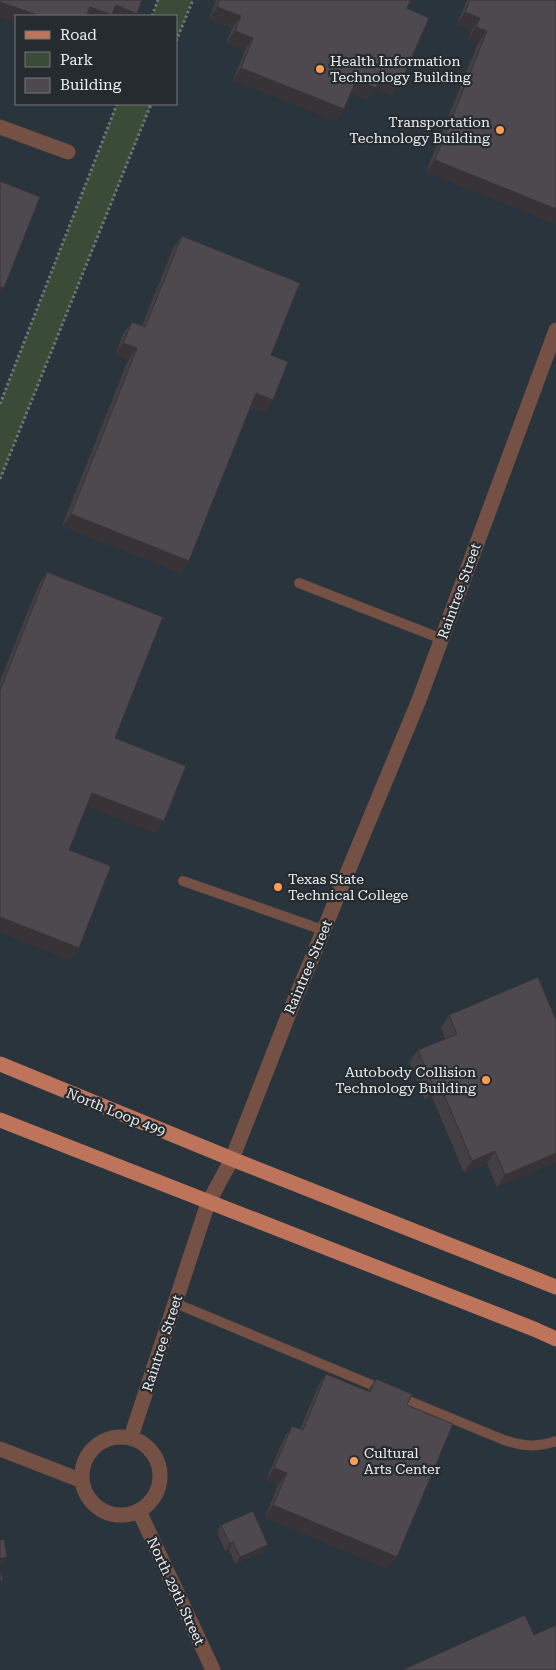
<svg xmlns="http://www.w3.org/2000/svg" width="556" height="1670" viewBox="0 0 556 1670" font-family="'Roboto Serif',serif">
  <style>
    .built { fill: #2a343d; fill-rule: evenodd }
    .green { fill: #3a4b37 }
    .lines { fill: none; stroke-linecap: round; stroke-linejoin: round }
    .path { stroke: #707478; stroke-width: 3; stroke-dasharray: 2.5 2.5; stroke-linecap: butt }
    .lane { stroke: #745144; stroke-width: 10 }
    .street { stroke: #745144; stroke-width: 15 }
    .primary { stroke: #bd745a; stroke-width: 15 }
    .wall { fill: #433f43 }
    .shaded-wall { fill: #373337 }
    .building { fill: #4e494e; stroke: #373337 }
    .poi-dot { fill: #fc9d54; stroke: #262b2f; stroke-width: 2 }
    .labels { text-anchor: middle; stroke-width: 4.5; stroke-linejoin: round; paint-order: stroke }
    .poi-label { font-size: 14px; fill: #eaedf0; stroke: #262b2f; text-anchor: start }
    .street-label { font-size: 14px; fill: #eaedf0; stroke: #262b2f }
  </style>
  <rect width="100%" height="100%" fill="#262b2f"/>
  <!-- built -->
  <path class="built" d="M0 0H556V1670H0ZM16 16H176V104H16Z"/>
  <!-- green -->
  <g class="green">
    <polygon points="158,0 193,0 176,41 176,16 152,16"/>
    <polygon points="117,104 151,104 0,479 0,404"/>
  </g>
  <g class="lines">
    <!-- path -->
    <g class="path">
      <polyline points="152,16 158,0"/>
      <polyline points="176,41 193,0"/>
      <polyline points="0,404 117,104"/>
      <polyline points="0,479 151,104"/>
    </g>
    <!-- lane -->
    <g class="lane">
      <polyline points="299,583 442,639"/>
      <polyline points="183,881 323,930"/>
      <polyline points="175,1303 384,1390"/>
      <path d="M397 1396 504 1440C522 1446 538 1448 556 1441"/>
    </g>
    <!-- street -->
    <g class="street">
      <polyline points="0,127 68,152"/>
      <circle cx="121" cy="1476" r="39"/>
      <polyline points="131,1437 208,1203 232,1159 288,1016 419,700 556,330"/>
      <polyline points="0,1449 80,1480"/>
      <polyline points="139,1511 213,1670"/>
    </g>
    <!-- primary -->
    <g class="primary">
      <polyline points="0,1064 232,1159 556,1287"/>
      <polyline points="0,1120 534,1329 556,1339"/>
    </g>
  </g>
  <!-- wall -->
  <g class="wall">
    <polygon points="216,0 411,0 407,8 392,96 375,89 367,100 351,93 344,109 336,121 233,80 245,50 226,43 232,28 209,19"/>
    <polygon points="467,0 556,0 556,224 426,172 478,43 468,39 472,30 457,24"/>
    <polygon points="182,236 271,355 273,400 265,412 251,407 189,561 181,573 62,526 128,360 115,355 123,334 132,322 142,326 173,248"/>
    <polygon points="47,572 115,738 164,821 156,833 87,806 69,850 79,948 70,960 0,932 0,681 39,584"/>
    <polygon points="449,1015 556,1020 556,1162 497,1187 487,1163 464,1173 432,1097 425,1100 409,1062 418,1050 445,1039 441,1027"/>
    <polygon points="326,1374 367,1391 376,1379 407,1405 388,1569 265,1517 278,1485 266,1480 284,1438 292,1426 300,1429 318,1386"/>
    <polygon points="221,1525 263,1552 235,1564 229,1549 225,1551 217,1532"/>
  </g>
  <!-- shaded-wall -->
  <g class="shaded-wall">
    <polygon points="0,2 40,16 16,16 16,23 0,17"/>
    <polygon points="116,5 137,14 135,16 83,16 90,7"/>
    <polygon points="217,7 241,16 232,28 209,19"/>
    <polygon points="465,12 480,18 472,30 457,24"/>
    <polygon points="476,27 487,31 478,43 468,39"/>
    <polygon points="235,31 253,38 245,50 226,43"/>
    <polygon points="241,68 344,109 336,121 233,80"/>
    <polygon points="381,76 400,84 392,96 375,89 367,100 348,92 356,80"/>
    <polygon points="435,160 556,209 556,224 426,172"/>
    <polygon points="0,287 4,288 0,293"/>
    <polygon points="123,343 137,348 128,360 115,355"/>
    <polygon points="256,393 273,400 265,412 248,405"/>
    <polygon points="71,514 189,561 181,573 62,526"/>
    <polygon points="92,793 164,821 156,833 83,805"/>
    <polygon points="0,917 79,948 70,960 0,932"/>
    <polygon points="440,1085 432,1097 425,1100 434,1088"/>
    <polygon points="495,1151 487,1163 464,1173 472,1161"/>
    <polygon points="556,1153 556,1162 497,1187 505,1175"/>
    <polygon points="274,1468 287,1473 278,1485 266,1480"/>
    <polygon points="273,1505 397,1557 388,1569 265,1517"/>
    <polygon points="233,1542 229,1549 225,1551 230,1544"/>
    <polygon points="268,1545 263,1552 235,1564 240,1557"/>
    <polygon points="7,1557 0,1567 0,1559"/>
  </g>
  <!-- building -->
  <g class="building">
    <polygon points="0,0 142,0 137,14 116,5 112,15 90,7 86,16 40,16 0,2"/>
    <polygon points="220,0 411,0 407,8 429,18 400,84 381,76 376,88 356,80 344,109 241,68 253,38 235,31 241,16 217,7"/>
    <polygon points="470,0 556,0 556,209 435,160 487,31 476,27 480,18 465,12"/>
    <polygon points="0,181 40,197 4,288 0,287"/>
    <polygon points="182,236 300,283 271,355 288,362 273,400 256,393 189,561 71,514 137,348 123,343 132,322 145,327"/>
    <polygon points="47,572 163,617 115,738 186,766 164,821 92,793 69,850 111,866 79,948 0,917 0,690"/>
    <polygon points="538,977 556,1020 556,1153 505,1175 495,1151 472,1161 440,1085 434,1088 418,1050 457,1034 449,1015"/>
    <polygon points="326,1374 370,1392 376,1379 412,1394 407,1405 453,1424 397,1557 273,1505 287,1473 274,1468 292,1426 303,1430"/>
    <polygon points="253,1511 268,1545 240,1557 233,1542 230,1544 221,1525"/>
    <polygon points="4,1539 7,1557 0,1559 0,1540"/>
    <polygon points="0,1569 3,1580 0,1581"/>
    <polygon points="525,1615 534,1635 556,1625 556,1670 402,1670"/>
  </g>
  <!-- markers -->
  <g class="poi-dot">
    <circle cx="320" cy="69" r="5"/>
    <circle cx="500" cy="130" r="5"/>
    <circle cx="278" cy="887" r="5"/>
    <circle cx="486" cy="1080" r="5"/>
    <circle cx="354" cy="1461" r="5"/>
  </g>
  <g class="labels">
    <!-- poi labels -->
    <g class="poi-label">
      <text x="330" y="66">Health Information<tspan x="330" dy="16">Technology Building</tspan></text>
      <text x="490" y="127" text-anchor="end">Transportation<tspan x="490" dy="16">Technology Building</tspan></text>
      <text x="288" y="884">Texas State<tspan x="288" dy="16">Technical College</tspan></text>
      <text x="476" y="1077" text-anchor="end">Autobody Collision<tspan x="476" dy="16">Technology Building</tspan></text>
      <text x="364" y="1458">Cultural<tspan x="364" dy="16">Arts Center</tspan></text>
    </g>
    <!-- street labels -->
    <g class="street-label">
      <text transform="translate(459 591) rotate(-70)" y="5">Raintree Street</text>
      <text transform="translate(308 967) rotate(-67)" y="5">Raintree Street</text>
      <text transform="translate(116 1112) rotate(22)" y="5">North Loop 499</text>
      <text transform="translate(162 1343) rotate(-72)" y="5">Raintree Street</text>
      <text transform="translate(176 1591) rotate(65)" y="5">North 29th Street</text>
    </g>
  </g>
  <!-- legend -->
  <rect x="15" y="15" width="162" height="90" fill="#262b2f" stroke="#74797c"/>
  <rect x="25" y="31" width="25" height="8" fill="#bd745a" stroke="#74797c"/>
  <text x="60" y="40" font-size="15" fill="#eaedf0">Road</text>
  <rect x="25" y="52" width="25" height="15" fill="#3a4b37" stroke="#74797c"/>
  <text x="60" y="65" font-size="15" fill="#eaedf0">Park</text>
  <rect x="25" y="78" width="25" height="15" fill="#4e494e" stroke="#74797c"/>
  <text x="60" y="90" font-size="15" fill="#eaedf0">Building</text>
</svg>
